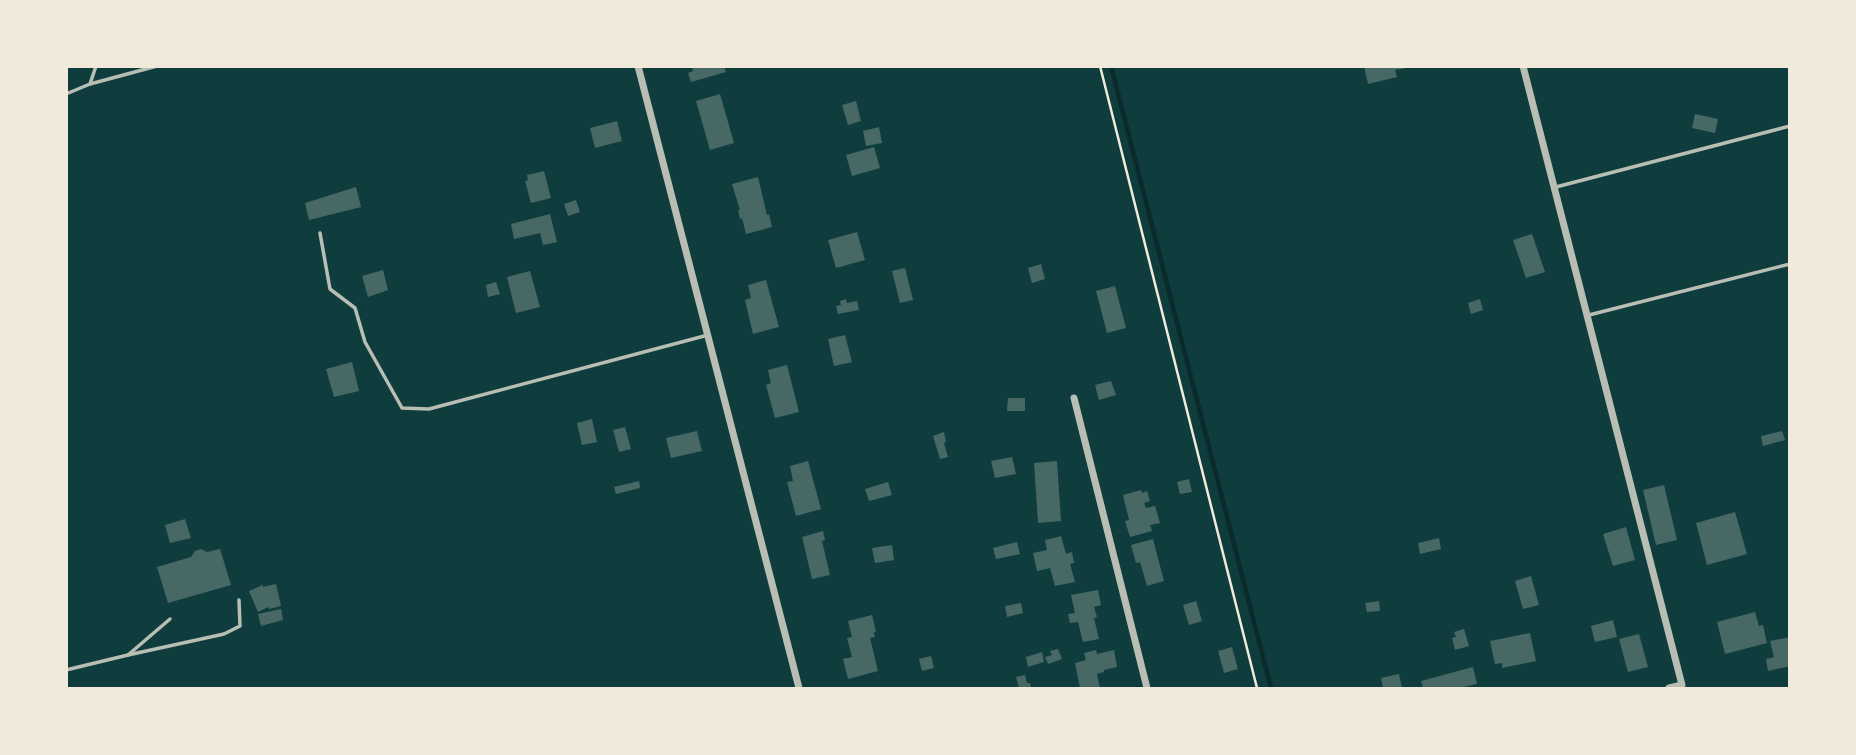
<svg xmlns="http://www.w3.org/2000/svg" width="1856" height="755" viewBox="0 0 1856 755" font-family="Quicksand,sans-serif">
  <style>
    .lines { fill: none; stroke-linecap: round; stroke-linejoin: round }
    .stream { stroke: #0a2a2b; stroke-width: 4.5 }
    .building { fill: #486865 }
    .path { stroke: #f1e9da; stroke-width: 2.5 }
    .service { stroke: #b8beb3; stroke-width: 3.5 }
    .minor { stroke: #b8beb3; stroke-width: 7 }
  </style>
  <rect width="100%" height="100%" fill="#0f3d3e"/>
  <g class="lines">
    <!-- stream -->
    <polyline class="stream" points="1111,66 1271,688"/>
  </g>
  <!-- building -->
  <g class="building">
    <polygon points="692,66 724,66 726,72 691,82 688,73 693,71"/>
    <polygon points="1364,66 1406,66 1407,68 1395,70 1397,77 1368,84"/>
    <polygon points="720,94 734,143 710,150 696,101"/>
    <polygon points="856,101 861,121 848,125 842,105"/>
    <polygon points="1695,114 1718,119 1715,133 1692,128"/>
    <polygon points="617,121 622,141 595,148 590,128"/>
    <polygon points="879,127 882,143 866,146 863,131"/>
    <polygon points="874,147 880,168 852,176 846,155"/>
    <polygon points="544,171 551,198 531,203 525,181 528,180 527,175"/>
    <polygon points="758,177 767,215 769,214 772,227 746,234 742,218 740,219 738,210 740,210 732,184"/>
    <polygon points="356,187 361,207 309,220 305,203"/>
    <polygon points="576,200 580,212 568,216 564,204"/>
    <polygon points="550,214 557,242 543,245 540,233 514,239 511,224"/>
    <polygon points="857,232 865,260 836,268 828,240"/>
    <polygon points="1532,234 1545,272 1526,278 1513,240"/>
    <polygon points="1041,264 1045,279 1032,283 1028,268"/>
    <polygon points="905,268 913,300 900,303 892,271"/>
    <polygon points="383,270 388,290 368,297 362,276"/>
    <polygon points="530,271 540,307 516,313 507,277"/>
    <polygon points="766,280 779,327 753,334 745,300 751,298 748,285"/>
    <polygon points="496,282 500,294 488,297 486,285"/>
    <polygon points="1115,286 1126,328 1107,333 1096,291"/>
    <polygon points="846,299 847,303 857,301 859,310 838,314 836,306 841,305 840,301"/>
    <polygon points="1480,299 1483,310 1471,314 1468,303"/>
    <polygon points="845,335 852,362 834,366 828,339"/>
    <polygon points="352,362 359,391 334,397 326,369"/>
    <polygon points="787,365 799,412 775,418 766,385 771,383 768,370"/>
    <polygon points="1111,381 1116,395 1099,400 1095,385"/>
    <polygon points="1008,398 1025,398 1025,411 1007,411"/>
    <polygon points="592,419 597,442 582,445 577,423"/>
    <polygon points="625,427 631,449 619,452 613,430"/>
    <polygon points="697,431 702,451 671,458 666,438"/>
    <polygon points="1782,431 1785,440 1763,446 1761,436"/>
    <polygon points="944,432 946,442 944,443 948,457 940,459 933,436"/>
    <polygon points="1012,457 1016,474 995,478 991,461"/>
    <polygon points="808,461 821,509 796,516 787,482 793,481 790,466"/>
    <polygon points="1057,461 1061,521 1038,523 1034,463"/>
    <polygon points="1189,479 1192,492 1180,494 1177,482"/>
    <polygon points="639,481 640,488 616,494 614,487"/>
    <polygon points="888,482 892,495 869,501 865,489"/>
    <polygon points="1664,485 1677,540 1656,545 1643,490"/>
    <polygon points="1141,490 1142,493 1147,491 1150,501 1144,503 1146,508 1155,506 1160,523 1150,525 1152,531 1130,537 1125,521 1129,520 1123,495"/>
    <polygon points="1735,512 1747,554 1707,565 1696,523"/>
    <polygon points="185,519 191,538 170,543 165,525"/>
    <polygon points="1626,527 1635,560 1613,566 1603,534"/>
    <polygon points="823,531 825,540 822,541 830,575 812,579 802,537"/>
    <polygon points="1061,536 1066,554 1072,552 1074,563 1070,564 1075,582 1055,586 1050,568 1037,571 1033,553 1047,550 1045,540"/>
    <polygon points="1439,538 1441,549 1420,554 1418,543"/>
    <polygon points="1153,539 1164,581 1147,586 1140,562 1136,563 1131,545"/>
    <polygon points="1017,542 1020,554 996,559 993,548"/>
    <polygon points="892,545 894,560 875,563 872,548"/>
    <polygon points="201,549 207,552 220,549 231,585 168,603 157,567 191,557 195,551"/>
    <polygon points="1531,576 1539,605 1523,609 1515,581"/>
    <polygon points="276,584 281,606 269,609 268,607 258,612 249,591 263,585 263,587"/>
    <polygon points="1098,590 1101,605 1094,607 1097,617 1094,618 1099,639 1083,642 1078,622 1070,623 1068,614 1075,613 1071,595"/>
    <polygon points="1196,601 1202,621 1189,625 1183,605"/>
    <polygon points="1379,601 1380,611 1367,612 1365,603"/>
    <polygon points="1021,603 1023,613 1007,617 1005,606"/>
    <polygon points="281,609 283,620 261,626 258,614"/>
    <polygon points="1755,612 1759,626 1763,625 1767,643 1725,654 1717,622"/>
    <polygon points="872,615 876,632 874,632 875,637 870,638 878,671 848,679 843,659 852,657 847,638 852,637 848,621"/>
    <polygon points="1613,620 1617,637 1595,642 1591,626"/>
    <polygon points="1464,629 1469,646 1455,650 1452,638 1456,637 1454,632"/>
    <polygon points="1530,633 1536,661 1502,668 1502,663 1495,664 1490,641"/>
    <polygon points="1639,634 1648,667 1628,672 1619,639"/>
    <polygon points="1790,637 1790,666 1768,671 1766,659 1774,657 1770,641"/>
    <polygon points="1232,647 1238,669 1224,673 1218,651"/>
    <polygon points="1058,649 1062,659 1048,664 1045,657 1052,655 1050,651"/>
    <polygon points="1096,650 1097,654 1114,650 1117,667 1104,670 1104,672 1097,674 1100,688 1080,688 1075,663 1086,660 1084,653"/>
    <polygon points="1042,652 1044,662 1028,667 1026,657"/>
    <polygon points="931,656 934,668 922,671 919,659"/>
    <polygon points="1473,667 1477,684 1459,688 1423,688 1421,681"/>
    <polygon points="1399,674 1402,688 1383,688 1381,678"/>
    <polygon points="1025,675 1027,683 1030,683 1031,688 1019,688 1016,677"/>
  </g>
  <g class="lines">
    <!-- path -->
    <polyline class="path" points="1100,66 1257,688"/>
    <!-- service -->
    <g class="service">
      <polyline points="90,84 157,66"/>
      <polyline points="66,94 90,84 96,66"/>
      <polyline points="1556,187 1790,126"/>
      <polyline points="320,233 330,289 355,308 365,342 402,408 429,409 708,335"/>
      <polyline points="1589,315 1790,264"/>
      <polyline points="128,655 224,634 240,626 239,600"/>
      <polyline points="66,670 128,655 170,619"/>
    </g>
    <!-- minor -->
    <g class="minor">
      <polyline points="638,66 799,688"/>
      <polyline points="1523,66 1682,685 1669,688"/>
      <polyline points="1074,398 1147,688"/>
    </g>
  </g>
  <!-- border -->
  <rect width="1856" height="755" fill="none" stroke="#f1e9da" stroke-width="136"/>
</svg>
